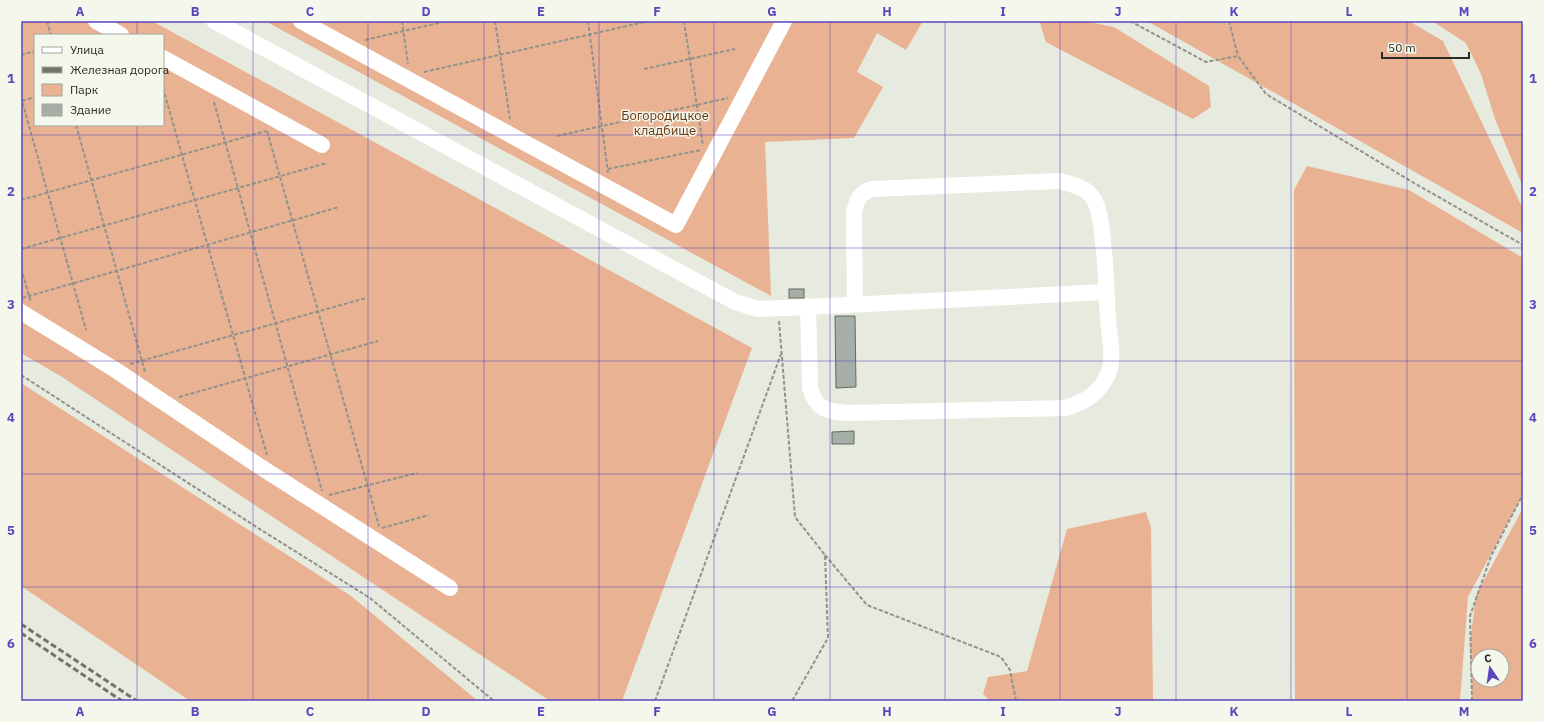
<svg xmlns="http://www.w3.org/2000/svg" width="1544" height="722" viewBox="0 0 1544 722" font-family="'IBM Plex Sans',sans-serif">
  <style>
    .green { fill: #e9b393; fill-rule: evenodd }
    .building { fill: #a5afa7; stroke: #616a63 }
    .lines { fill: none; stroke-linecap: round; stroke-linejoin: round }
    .path { stroke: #91938a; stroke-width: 2; stroke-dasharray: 4 2; stroke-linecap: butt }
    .minor { stroke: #fff; stroke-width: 16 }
    .rail { stroke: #73756d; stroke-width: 3; stroke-dasharray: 6 3; stroke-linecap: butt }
    .grid { fill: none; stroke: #5c45bd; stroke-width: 1; stroke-opacity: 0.55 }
    .labels { text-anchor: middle; stroke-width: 3; stroke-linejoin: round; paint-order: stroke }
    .park-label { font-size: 13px; fill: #693613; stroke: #f4f7eb }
    .neatline { fill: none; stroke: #5c45bd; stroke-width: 1.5 }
    .grid-label { font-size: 13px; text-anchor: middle; font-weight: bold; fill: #5c45bd }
  </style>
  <rect width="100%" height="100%" fill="#e7eade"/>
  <!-- green -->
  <g class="green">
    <path d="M21 21H152L752 348 622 701H550L62 377 21 353ZM35 35H163V125H35Z"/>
    <polygon points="265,21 923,21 906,50 877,33 857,72 883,87 854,138 765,142 771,296"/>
    <polygon points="1043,21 1084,21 1114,27 1209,86 1211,107 1193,119 1046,42 1040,23"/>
    <polygon points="1147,21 1409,21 1443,41 1523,209 1523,233"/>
    <polygon points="1432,21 1523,21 1523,187 1495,119 1481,74 1466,43"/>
    <polygon points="1307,166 1409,190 1523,258 1523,494 1468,597 1460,701 1295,701 1294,190"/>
    <polygon points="21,383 351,596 478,701 190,701 21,586"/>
    <path d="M1523 508V701H1472L1470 643 1476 595ZM1478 656H1502V680H1478Z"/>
    <polygon points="1146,512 1151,528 1153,701 990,701 983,694 988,677 1027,671 1067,529"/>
  </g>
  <!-- building -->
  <g class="building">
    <rect x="789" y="289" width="15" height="9"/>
    <polygon points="835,316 855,316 856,387 836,388"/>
    <polygon points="854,431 854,444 832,444 832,432"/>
  </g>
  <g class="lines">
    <!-- path -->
    <g class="path">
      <polyline points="47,21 51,35"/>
      <polyline points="402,21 408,64"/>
      <polyline points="495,21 510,119"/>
      <polyline points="588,21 608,173"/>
      <polyline points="684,21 703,146"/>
      <polyline points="1130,21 1206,62 1238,56 1266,94 1414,183 1523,245"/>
      <polyline points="1229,21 1238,56"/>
      <polyline points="365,40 447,21"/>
      <polyline points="21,55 35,51"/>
      <polyline points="644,69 735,49"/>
      <polyline points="424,72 649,21"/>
      <polyline points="163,88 267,455"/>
      <polyline points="21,97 86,330"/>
      <polyline points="22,101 35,97"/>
      <polyline points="214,102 322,491"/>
      <polyline points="76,125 145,372"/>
      <polyline points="267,131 379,526"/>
      <polyline points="557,136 728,98"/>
      <polyline points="608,169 701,150"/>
      <polyline points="21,200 266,131"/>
      <polyline points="21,249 327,163"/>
      <polyline points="21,268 31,302"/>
      <polyline points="22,298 339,207"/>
      <polyline points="779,321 795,517 825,555 828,638 792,701"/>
      <polyline points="130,364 366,298"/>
      <polyline points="21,375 258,528 370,598 494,701"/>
      <polyline points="179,397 378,341"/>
      <polyline points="329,495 417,473"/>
      <polyline points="382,528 429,515"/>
      <polyline points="825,555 867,605 1001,657 1010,670 1016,701"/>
      <polyline points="655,701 781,354"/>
      <polyline points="1472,701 1470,616 1491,556 1523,494"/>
    </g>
    <!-- minor -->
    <g class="minor">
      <polyline points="96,21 121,35"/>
      <polyline points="214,21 735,302 758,309 787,308 1106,292"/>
      <polyline points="301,21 676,225 784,21"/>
      <polyline points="163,58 322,145"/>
      <path d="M808 306 810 388C817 411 827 411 849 413L1065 408C1085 402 1099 394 1108 374 1115 359 1109 335 1108 319 1106 288 1106 256 1101 225 1100 215 1097 202 1090 194 1082 186 1070 184 1059 181L872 189C859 193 857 200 854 212L855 304"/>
      <polyline points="21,312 114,369 259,466 450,588"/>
    </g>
    <!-- rail -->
    <g class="rail">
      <polyline points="21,624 137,701"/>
      <polyline points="21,633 122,701"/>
    </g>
  </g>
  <!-- grid -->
  <path class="grid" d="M137 21V35M253 21V701M368 21V701M484 21V701M599 21V701M714 21V701M830 21V701M945 21V701M1060 21V701M1176 21V701M1291 21V701M1407 21V701M137 125V701M21 135H1523M21 248H1523M21 361H1523M21 474H1523M21 587H1523"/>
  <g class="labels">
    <!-- park labels -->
    <g class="park-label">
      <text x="665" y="120">Богородицкое<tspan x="665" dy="15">кладбище</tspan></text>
    </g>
  </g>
  <!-- border -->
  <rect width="1544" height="722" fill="none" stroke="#f4f7eb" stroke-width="44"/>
  <!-- legend -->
  <rect x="34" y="34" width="130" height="92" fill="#f4f7eb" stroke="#a3a59c"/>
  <rect x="42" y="47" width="20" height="6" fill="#ffffff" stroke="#a3a59c"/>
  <text x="70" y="54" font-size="12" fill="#292a25">Улица</text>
  <rect x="42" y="67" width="20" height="6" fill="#73756d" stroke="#a3a59c"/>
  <text x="70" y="74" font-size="12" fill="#292a25">Железная дорога</text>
  <rect x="42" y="84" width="20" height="12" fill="#e9b393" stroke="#a3a59c"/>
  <text x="70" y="94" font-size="12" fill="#292a25">Парк</text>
  <rect x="42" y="104" width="20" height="12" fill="#a5afa7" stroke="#a3a59c"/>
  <text x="70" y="114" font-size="12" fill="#292a25">Здание</text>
  <!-- north arrow -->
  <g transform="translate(1490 668) rotate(347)"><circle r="19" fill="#f4f7eb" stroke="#a3a59c"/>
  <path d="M0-3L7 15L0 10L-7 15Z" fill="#5c45bd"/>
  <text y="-6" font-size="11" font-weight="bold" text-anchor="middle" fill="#292a25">С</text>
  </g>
  <!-- scale -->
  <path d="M1382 52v6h87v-6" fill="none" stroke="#292a25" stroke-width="2"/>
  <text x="1388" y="52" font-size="12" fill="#292a25" stroke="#f4f7eb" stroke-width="3" paint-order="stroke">50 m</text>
  <rect x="22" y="22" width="1500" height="678" class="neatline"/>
  <g class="grid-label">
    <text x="80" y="16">A</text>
    <text x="195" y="16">B</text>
    <text x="310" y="16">C</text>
    <text x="426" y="16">D</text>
    <text x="541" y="16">E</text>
    <text x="657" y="16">F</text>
    <text x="772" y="16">G</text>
    <text x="887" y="16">H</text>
    <text x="1003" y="16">I</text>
    <text x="1118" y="16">J</text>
    <text x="1234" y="16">K</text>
    <text x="1349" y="16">L</text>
    <text x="1464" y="16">M</text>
    <text x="11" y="83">1</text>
    <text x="1533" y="83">1</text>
    <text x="11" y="196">2</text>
    <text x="1533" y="196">2</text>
    <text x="11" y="309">3</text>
    <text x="1533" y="309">3</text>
    <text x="11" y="422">4</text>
    <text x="1533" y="422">4</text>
    <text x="11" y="535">5</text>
    <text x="1533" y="535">5</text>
    <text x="11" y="648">6</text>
    <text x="1533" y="648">6</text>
    <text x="80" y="716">A</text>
    <text x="195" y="716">B</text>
    <text x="310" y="716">C</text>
    <text x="426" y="716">D</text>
    <text x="541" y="716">E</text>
    <text x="657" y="716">F</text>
    <text x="772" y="716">G</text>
    <text x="887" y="716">H</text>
    <text x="1003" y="716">I</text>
    <text x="1118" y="716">J</text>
    <text x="1234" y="716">K</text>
    <text x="1349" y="716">L</text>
    <text x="1464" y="716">M</text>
  </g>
</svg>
